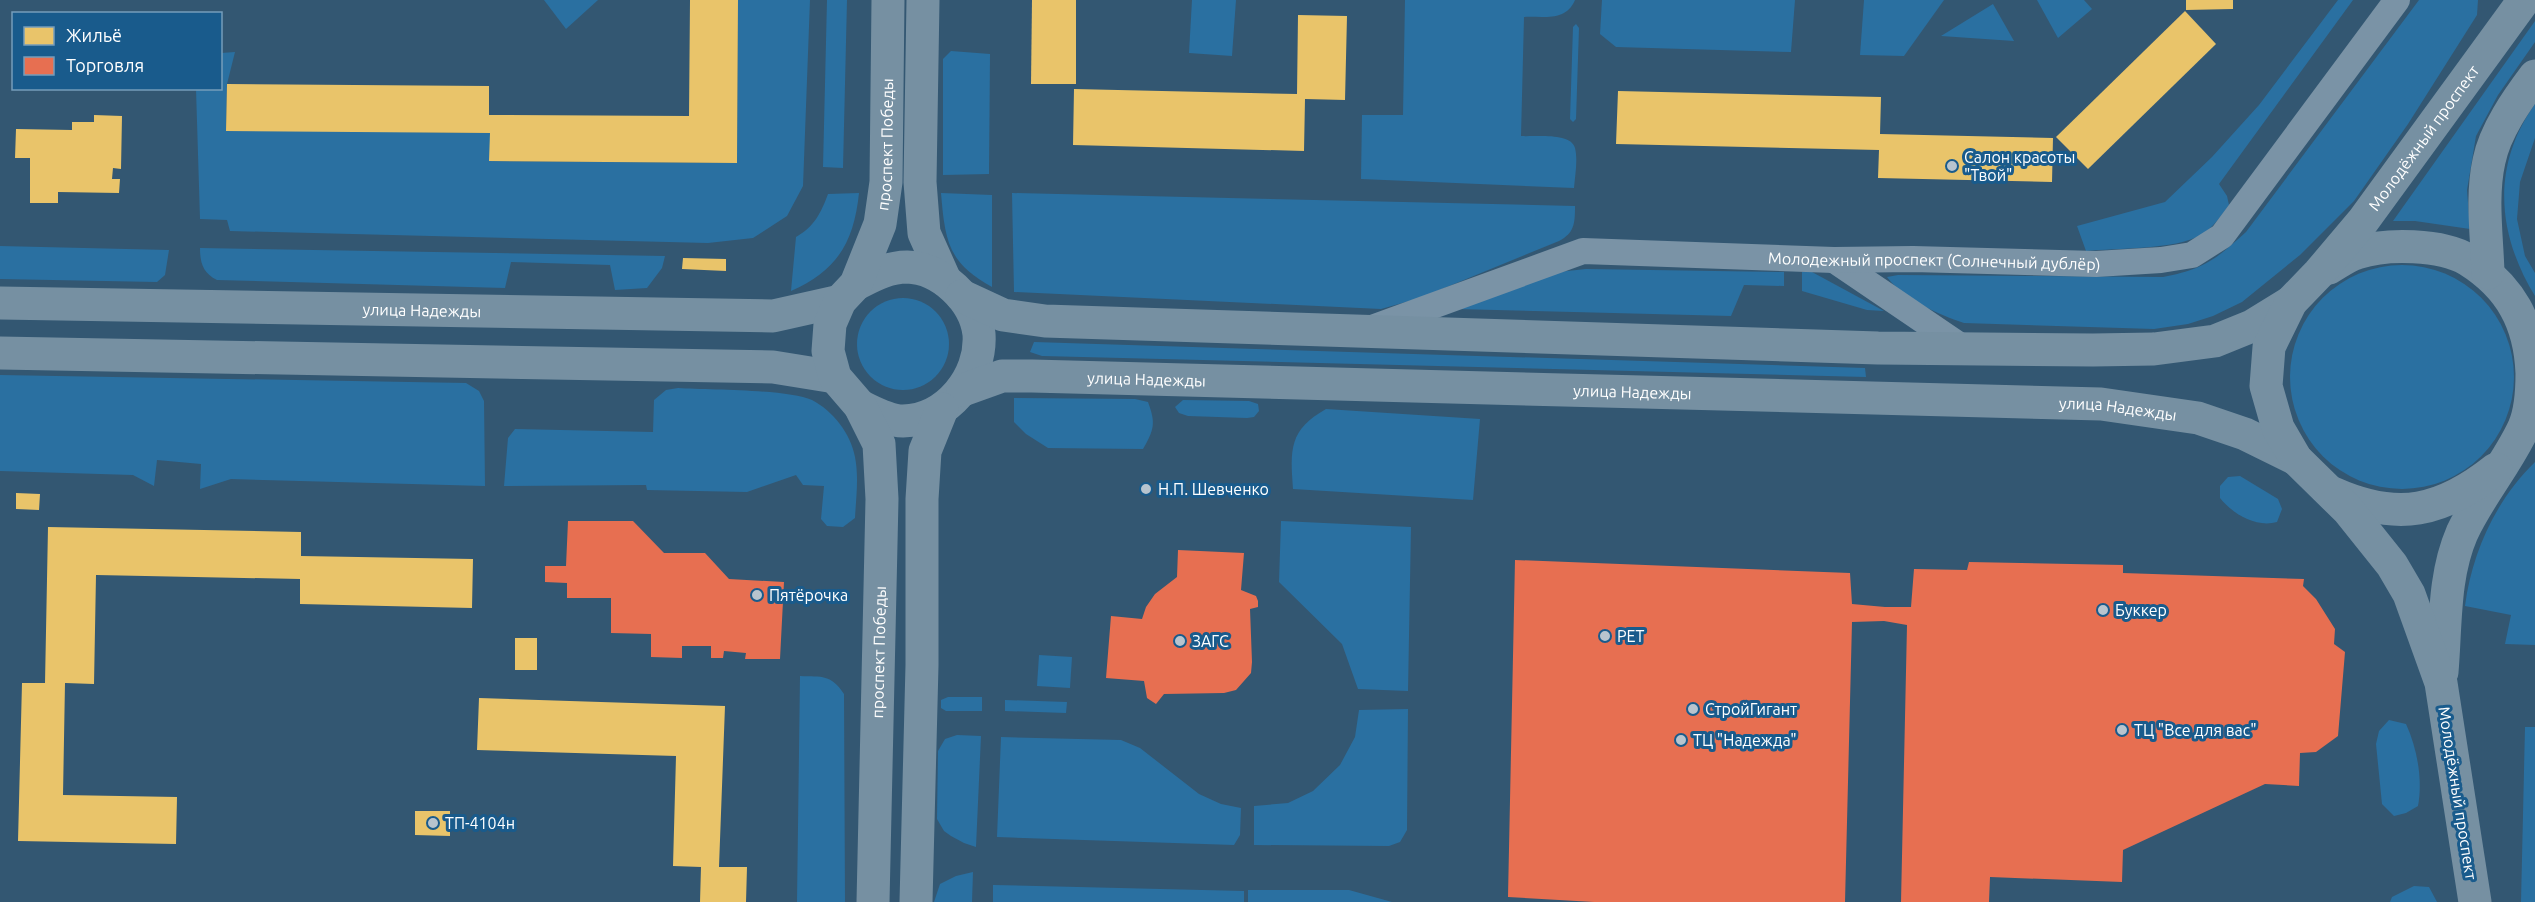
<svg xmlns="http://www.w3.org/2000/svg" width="2535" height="902" viewBox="0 0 2535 902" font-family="Ubuntu,sans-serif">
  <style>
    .green { fill: #2a70a1 }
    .homes { fill: #e9c46a }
    .shops { fill: #e76f51 }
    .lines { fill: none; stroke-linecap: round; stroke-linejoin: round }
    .street { stroke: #7a93a6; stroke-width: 26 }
    .secondary { stroke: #7690a2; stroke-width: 33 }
    .poi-dot { fill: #b8c4ce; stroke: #195b8c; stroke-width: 2 }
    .labels { text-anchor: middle; stroke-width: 6; stroke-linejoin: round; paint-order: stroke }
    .street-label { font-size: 16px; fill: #fff; stroke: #195b8c }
    .poi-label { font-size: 16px; fill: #fff; stroke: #195b8c; text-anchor: start }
  </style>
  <rect width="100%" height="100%" fill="#335772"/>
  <!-- green -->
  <g class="green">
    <polygon points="544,0 598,0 566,29"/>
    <polygon points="738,0 810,0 803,186 787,216 753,238 708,243 230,231 227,220 200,219 196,89 220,88 221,53 235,52 227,84 226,130 490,133 490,161 737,163"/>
    <polygon points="827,0 847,0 843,168 823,167"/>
    <polygon points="1192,0 1236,0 1232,56 1189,53"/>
    <path d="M1405 0H1575C1566 22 1543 16 1524 17L1521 136C1534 137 1571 132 1575 148 1578 160 1575 176 1574 188L1361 179 1362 115H1403Z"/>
    <polygon points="1602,0 1795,0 1791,52 1616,47 1600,34"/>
    <polygon points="1864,0 1944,0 1904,56 1860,55"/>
    <polygon points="2037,0 2084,0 2092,9 2058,38"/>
    <path d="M2338 0H2353L2219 184 2227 196 2229 205C2221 216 2213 228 2201 235 2175 250 2116 248 2086 251L2077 226 2165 202 2212 157 2259 105Z"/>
    <path d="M2419 0H2478L2477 15 2408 124 2354 201 2300 255 2242 302 2213 316 2188 324 2154 329 1964 323C1938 314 1904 300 1887 277L1898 275 2163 277C2204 269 2215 260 2246 232Z"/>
    <polygon points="1993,4 2014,41 1941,36"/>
    <polygon points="2535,21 2535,42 2498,95 2476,136 2467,190 2470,229 2415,221 2393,221"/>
    <polygon points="1576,24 1579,28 1576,119 1573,122 1570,119 1573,27"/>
    <polygon points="951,51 990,54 989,174 943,175 943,59"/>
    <path d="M2535 104V138L2520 182 2517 219 2525 256 2535 273V296C2497 234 2491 166 2535 104Z"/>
    <path d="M859 193C854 242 837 271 791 291L796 237C814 227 821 213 828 194Z"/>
    <path d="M941 193 992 195V287C948 263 945 241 941 193Z"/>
    <path d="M1012 193 1575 206C1575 224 1574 233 1559 241L1420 298 1381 309 1014 292Z"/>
    <polygon points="0,246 169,250 165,275 157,282 0,279"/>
    <path d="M200 248 665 256 662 268 647 288 615 290 610 265 511 262 505 288 217 280C203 273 200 263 200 248Z"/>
    <circle cx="2402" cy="377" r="112"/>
    <polygon points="1586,269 1784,272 1784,286 1744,285 1731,316 1456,309 1558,272"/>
    <polygon points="1802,272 1812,272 1884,311 1867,310 1802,291"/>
    <circle cx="903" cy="344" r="46"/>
    <polygon points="1034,342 1865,368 1866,377 1042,356 1030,352"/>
    <polygon points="0,375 466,383 479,391 484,401 485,486 231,479 200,489 201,464 157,460 154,486 133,475 0,471"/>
    <path d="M678 388C708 390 788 389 812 400 833 411 851 434 855 457 859 477 856 498 855 518L843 527 827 526 821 519 824 486 803 485 796 475 747 492 647 490 646 485 504 486 508 438 515 429 653 432 654 400 666 390Z"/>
    <path d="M1014 398 1135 399 1148 402C1156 424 1154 429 1143 449L1048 448 1026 434 1014 422Z"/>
    <polygon points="1183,400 1249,401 1258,404 1259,411 1254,417 1247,418 1188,416 1179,413 1175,407"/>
    <path d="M1326 409 1480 419 1473 500 1293 489C1290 449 1289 430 1326 409Z"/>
    <path d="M2535 462V645L2505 644 2511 615 2465 606C2472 552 2496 500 2535 462Z"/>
    <path d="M2240 476 2278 499 2282 509 2277 522C2256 528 2233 514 2220 498V486L2228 477Z"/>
    <polygon points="1281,521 1411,527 1408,691 1358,689 1342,644 1279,582"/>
    <polygon points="1039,655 1072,657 1070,688 1037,686"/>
    <path d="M800 676C822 677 831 674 844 694L845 902H797Z"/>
    <polygon points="948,697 982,697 982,711 946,711 941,708 941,700"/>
    <polygon points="1005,700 1067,702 1066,713 1005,711"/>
    <polygon points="1408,709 1407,830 1400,842 1389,846 1254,845 1254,806 1288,803 1313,791 1340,765 1355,737 1359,710"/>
    <path d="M2389 720 2406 724C2417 748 2423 779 2418 806L2406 813 2394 816 2382 804 2376 744 2379 731Z"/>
    <polygon points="2525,727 2535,727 2535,902 2521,902"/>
    <polygon points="957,735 981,736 976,847 964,843 951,836 944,831 937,819 938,751 945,739"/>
    <polygon points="1001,737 1121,740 1140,748 1199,794 1221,804 1241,808 1240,835 1234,845 997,837"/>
    <polygon points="973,872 972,902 934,902 940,884 956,876"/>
    <polygon points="993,885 1244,891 1244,902 993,902"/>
    <polygon points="2414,886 2429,887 2437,902 2390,902 2392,897"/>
    <polygon points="1248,890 1349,890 1392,902 1248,902"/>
  </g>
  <!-- homes -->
  <g class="homes">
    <polygon points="690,0 738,0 737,163 489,161 490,133 226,131 227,84 489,86 489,115 689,116"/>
    <polygon points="1032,0 1076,0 1076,84 1031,84"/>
    <polygon points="2186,0 2233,0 2233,9 2186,10"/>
    <polygon points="2185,11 2216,44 2088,169 2056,137"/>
    <polygon points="1298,15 1347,16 1345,100 1305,99 1304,151 1073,145 1074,89 1297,94"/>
    <polygon points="1618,91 1881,97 1880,134 2053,138 2052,182 1878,178 1879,150 1616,144"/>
    <polygon points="94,115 122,116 121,169 113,168 112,179 120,179 119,193 58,192 58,203 30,203 30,158 15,158 16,129 72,130 72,122 94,122"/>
    <polygon points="683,258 726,259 726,271 682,269"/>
    <polygon points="16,493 40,494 39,510 16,509"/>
    <polygon points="48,527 301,532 301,556 473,559 472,608 300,604 300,579 96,575 94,684 65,683 63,795 177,797 176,844 18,841 22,683 45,683"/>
    <rect x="515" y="638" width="22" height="32"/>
    <polygon points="479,698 725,706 719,867 747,867 746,902 700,902 701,867 673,866 676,756 477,750"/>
    <polygon points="415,811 450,811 450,836 415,835"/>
  </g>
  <!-- shops -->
  <g class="shops">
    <polygon points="568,521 633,521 664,553 705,553 729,579 784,582 780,659 745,659 746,653 724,651 723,658 711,658 711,646 682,646 682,658 651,657 651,634 611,633 611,598 567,598 567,583 545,582 545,566 566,566"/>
    <polygon points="1178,550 1244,553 1241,590 1256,596 1258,601 1258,607 1250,609 1252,662 1251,673 1236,690 1224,693 1164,694 1156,704 1147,698 1144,681 1106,678 1111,616 1142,619 1146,607 1155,594 1177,577"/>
    <polygon points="1515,560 1850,573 1852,604 1885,607 1911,607 1914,569 1967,570 1969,562 2123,565 2123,573 2304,579 2303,586 2316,599 2335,629 2334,644 2345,652 2338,736 2316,752 2300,753 2299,786 2265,784 2123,850 2122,882 1990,877 1989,902 1901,902 1907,625 1884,621 1852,622 1845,902 1594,902 1508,897"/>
  </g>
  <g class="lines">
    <!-- street -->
    <g class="street">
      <polyline points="1834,260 1965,349"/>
      <path id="s1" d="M1372 328 1583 251 1834 260 1913 259 2096 264 2161 260 2192 255 2222 236 2397 0"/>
    </g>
    <!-- secondary -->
    <g class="secondary">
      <polyline points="923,0 920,182 924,233 945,280"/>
      <path d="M2329 268C2338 263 2347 256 2357 253 2386 243 2442 244 2468 260 2511 287 2530 323 2532 373 2532 390 2531 411 2524 427 2507 464 2479 496 2462 533 2443 577 2446 626 2442 672"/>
      <path d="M2488 273C2487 237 2481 197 2489 161 2495 131 2517 100 2535 76"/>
      <path d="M856 284C872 276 888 267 907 267 941 268 975 300 979 334 982 377 947 420 903 421 888 421 873 412 860 406"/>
      <polyline points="962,296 1003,315 1045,321 1878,348 2093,350 2154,349 2215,341 2252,326 2291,302"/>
      <path id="s2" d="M0 303 773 316 840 301"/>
      <polyline points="0,353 773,367 835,377"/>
      <path id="s3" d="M963 390 1002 376H1032L2101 404 2198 418 2245 434 2296 459"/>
      <path d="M2333 493C2398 522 2442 512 2496 469"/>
      <path id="s4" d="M873 902 882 499 879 444 860 406 835 377 828 351 830 324 840 301 856 284 880 224 886 182 888 0"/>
      <polyline points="916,902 922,665 922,499 925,451 942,409"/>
      <path id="s5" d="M2475 902 2441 683 2409 594 2392 565 2348 510 2296 459 2278 428 2266 386 2269 347 2291 302 2319 273 2363 221 2524 0"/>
    </g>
  </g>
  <!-- markers -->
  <g class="poi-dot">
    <circle cx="1952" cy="166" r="6"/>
    <circle cx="1146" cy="489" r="6"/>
    <circle cx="757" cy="595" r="6"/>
    <circle cx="2103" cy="610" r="6"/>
    <circle cx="1605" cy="636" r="6"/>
    <circle cx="1180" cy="641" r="6"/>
    <circle cx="1693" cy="709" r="6"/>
    <circle cx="2122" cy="730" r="6"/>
    <circle cx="1681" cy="740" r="6"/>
    <circle cx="433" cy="823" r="6"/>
  </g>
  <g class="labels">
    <!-- street labels -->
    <g class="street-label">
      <text dy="6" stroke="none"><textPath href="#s5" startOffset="873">Молодёжный проспект</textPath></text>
      <text dy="6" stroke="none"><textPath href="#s4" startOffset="786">проспект Победы</textPath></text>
      <text dy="6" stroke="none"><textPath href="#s1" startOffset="576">Молодежный проспект (Солнечный дублёр)</textPath></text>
      <text dy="6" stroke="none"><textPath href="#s2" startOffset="422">улица Надежды</textPath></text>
      <text dy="6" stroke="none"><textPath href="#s3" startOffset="186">улица Надежды</textPath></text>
      <text dy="6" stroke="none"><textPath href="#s3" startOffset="672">улица Надежды</textPath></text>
      <text dy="6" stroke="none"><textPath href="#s3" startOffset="1158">улица Надежды</textPath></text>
      <text dy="6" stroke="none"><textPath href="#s4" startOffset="250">проспект Победы</textPath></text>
      <text transform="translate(2458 793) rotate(81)" y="6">Молодёжный проспект</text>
    </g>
    <!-- poi labels -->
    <g class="poi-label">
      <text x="1964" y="163">Салон красоты<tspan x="1964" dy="18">"Твой"</tspan></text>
      <text x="1158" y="495">Н.П. Шевченко</text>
      <text x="769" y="601">Пятёрочка</text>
      <text x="2115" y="616">Буккер</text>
      <text x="1617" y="642">РЕТ</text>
      <text x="1192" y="647">ЗАГС</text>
      <text x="1705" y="715">СтройГигант</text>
      <text x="2134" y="736">ТЦ "Все для вас"</text>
      <text x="1693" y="746">ТЦ "Надежда"</text>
      <text x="445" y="829">ТП-4104н</text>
    </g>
  </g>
  <!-- legend -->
  <rect x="12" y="12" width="210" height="78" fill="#195b8c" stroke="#759dba" stroke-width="1.5"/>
  <rect x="24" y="27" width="30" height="18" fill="#e9c46a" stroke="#759dba" stroke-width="1.5"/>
  <text x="66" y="42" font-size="18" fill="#ffffff">Жильё</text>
  <rect x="24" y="57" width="30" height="18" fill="#e76f51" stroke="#759dba" stroke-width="1.5"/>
  <text x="66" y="72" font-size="18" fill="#ffffff">Торговля</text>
</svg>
